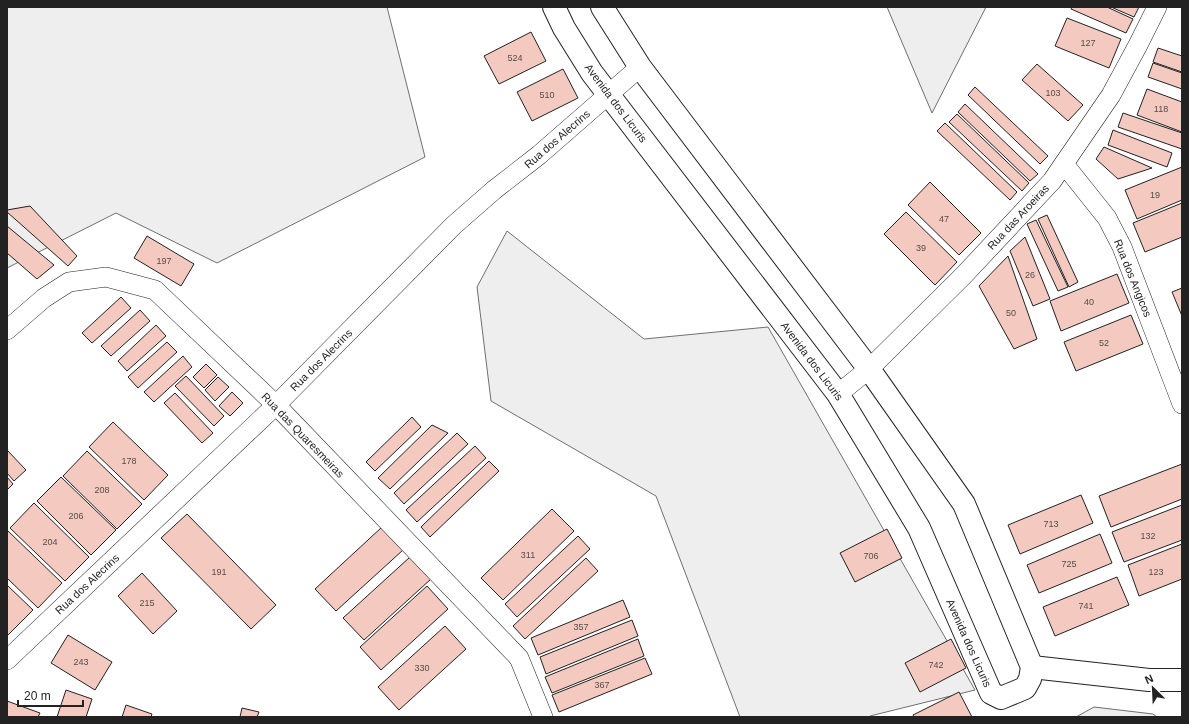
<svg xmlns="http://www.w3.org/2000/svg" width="1189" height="724" viewBox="0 0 1189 724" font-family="Arial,sans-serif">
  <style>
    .green { fill: #eee; stroke: #6f6f6f }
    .building { fill: #f3c9c0; stroke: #222 }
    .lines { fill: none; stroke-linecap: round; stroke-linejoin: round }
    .street-casing { stroke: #222; stroke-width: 20 }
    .secondary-casing { stroke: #222; stroke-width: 24 }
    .street { stroke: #fff; stroke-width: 19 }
    .secondary { stroke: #fff; stroke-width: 22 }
    .labels { text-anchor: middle; stroke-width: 3; stroke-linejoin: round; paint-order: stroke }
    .number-label { font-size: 9px; fill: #564c4a }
    .street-label { font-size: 11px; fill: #222; stroke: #fff }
  </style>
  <rect width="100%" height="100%" fill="#fff"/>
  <!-- green -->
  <g class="green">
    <polygon points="7,7 387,7 425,157 217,263 116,213 7,268"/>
    <polygon points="887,7 986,7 932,113"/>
    <polygon points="507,231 644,339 768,327 975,690 870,716 870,717 740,717 656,496 491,401 477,287"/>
    <polygon points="1094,707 1153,714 1157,717 1076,717"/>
  </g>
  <!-- building -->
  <g class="building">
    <polygon points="1072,7 1107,7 1133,19 1126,33 1071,9"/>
    <polygon points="1111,7 1139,7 1134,17"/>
    <polygon points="1067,18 1121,39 1109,68 1055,46"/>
    <polygon points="531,32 546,61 499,84 484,56"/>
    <polygon points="1158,48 1182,56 1182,72 1153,62"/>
    <polygon points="1153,63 1182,73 1182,89 1148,77"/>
    <polygon points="1037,64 1083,105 1068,121 1022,80"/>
    <polygon points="563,69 578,98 532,121 517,92"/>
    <polygon points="975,87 1048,156 1040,164 968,95"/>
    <polygon points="1147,89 1182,102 1182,132 1137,115"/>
    <polygon points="965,104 1038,174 1030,181 958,112"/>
    <polygon points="1123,113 1182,133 1182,149 1118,127"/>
    <polygon points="957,114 1029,183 1022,191 949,122"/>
    <polygon points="945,123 1017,192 1010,200 937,131"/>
    <polygon points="1113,130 1172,153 1167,167 1108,145"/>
    <polygon points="1104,147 1152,168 1118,179 1096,159"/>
    <polygon points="1182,167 1182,200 1137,219 1125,190"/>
    <polygon points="930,182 981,233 959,255 908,205"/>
    <polygon points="1182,203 1182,237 1145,252 1133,223"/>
    <polygon points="30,206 77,256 68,266 7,212 7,210"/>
    <polygon points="906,212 957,262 935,285 884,234"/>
    <polygon points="1047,215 1078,282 1069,287 1038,219"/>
    <polygon points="1036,220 1068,287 1058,291 1027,224"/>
    <polygon points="7,226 54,265 37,279 7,253"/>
    <polygon points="147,236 194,264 181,286 134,258"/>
    <polygon points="1025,237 1050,299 1033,306 1010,251"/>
    <polygon points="1008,256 1037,339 1014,349 979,286"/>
    <polygon points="1117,274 1129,303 1061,331 1050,301"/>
    <polygon points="1182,288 1182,316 1172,292"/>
    <polygon points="121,297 131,308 92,343 82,333"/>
    <polygon points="140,310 150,321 111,356 101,346"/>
    <polygon points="1131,315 1143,344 1076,371 1064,342"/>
    <polygon points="156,325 166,336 127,371 118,361"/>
    <polygon points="167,342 177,352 138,388 128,377"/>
    <polygon points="183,356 192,367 154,402 144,392"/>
    <polygon points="206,364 217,375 204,388 193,377"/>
    <polygon points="186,376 224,416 214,426 175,386"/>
    <polygon points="218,377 229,387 215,401 205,390"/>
    <polygon points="232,392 243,403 230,416 219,406"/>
    <polygon points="175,393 213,433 202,443 164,403"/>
    <polygon points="412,417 421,427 375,471 366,462"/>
    <polygon points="113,422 168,475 144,500 89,447"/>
    <polygon points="432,425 448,433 390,489 378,478"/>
    <polygon points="457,433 468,444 404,504 394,493"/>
    <polygon points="475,446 486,458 417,522 406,510"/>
    <polygon points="7,450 26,470 14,481 7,473"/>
    <polygon points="87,451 142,504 117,529 63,476"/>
    <polygon points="489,461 499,471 430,537 421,527"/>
    <polygon points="1182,464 1182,499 1111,527 1099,496"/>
    <polygon points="7,477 13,484 7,490"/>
    <polygon points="61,477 116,530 91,555 37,501"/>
    <polygon points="1081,495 1093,523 1020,554 1008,525"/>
    <polygon points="34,503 89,557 65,581 10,528"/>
    <polygon points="1182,505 1182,540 1124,562 1112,532"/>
    <polygon points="552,509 574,531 503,600 481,578"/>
    <polygon points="187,514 276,605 251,629 161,538"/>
    <polygon points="382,527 403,550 336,611 315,589"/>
    <polygon points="887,529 902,558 855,582 840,553"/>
    <polygon points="7,530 62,583 38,608 7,578"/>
    <polygon points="1100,534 1112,563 1039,593 1027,565"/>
    <polygon points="578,536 590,549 517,617 505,604"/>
    <polygon points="1182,544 1182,579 1139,596 1128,565"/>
    <polygon points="410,557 431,579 364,640 343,618"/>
    <polygon points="586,558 598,571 525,639 513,626"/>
    <polygon points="142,573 177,611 153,634 118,596"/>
    <polygon points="1117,577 1129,605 1055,636 1043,607"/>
    <polygon points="7,585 33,610 8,635 7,634"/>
    <polygon points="427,586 448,609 381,670 360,647"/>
    <polygon points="623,600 630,617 538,655 531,638"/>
    <polygon points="632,620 638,636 546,674 540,657"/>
    <polygon points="445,626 466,649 399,710 378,687"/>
    <polygon points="68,635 112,662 95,690 51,663"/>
    <polygon points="638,639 644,656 552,693 545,677"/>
    <polygon points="951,639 966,668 920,692 905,663"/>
    <polygon points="645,658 652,674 559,712 552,695"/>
    <polygon points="66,690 92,699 86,717 57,717"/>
    <polygon points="959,692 972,717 914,717 913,715"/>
    <polygon points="7,701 40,713 38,717 7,717"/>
    <polygon points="126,705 152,714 151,717 122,717"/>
    <polygon points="242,708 259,712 257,717 240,717"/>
  </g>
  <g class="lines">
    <defs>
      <g id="street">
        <polyline points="1064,164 1107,218 1122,247 1182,404"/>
        <polyline points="7,330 44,298 69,282 106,277 155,290 276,405 519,658 543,717"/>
        <polyline points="838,394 869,369 963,276 1052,181 1111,95 1138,45 1157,7"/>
        <polyline points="7,660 276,405 454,225 494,190 539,155 640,67"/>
      </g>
      <g id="secondary">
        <polyline points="554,7 564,28 592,73 838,394 919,528 991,693 1001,698 1025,688 1030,679 1032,667 964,504 869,369 640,67 602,7"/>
        <polyline points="1032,667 1149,680 1182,680"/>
      </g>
    </defs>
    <!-- street casing -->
    <use href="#street" class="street-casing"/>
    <!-- secondary casing -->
    <use href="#secondary" class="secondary-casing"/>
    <!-- street -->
    <use href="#street" class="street"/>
    <!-- secondary -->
    <use href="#secondary" class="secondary"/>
  </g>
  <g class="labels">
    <!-- number labels -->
    <g class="number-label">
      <text x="1088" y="46">127</text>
      <text x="515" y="61">524</text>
      <text x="1053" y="96">103</text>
      <text x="547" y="98">510</text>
      <text x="1161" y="112">118</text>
      <text x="1155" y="198">19</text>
      <text x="944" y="222">47</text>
      <text x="921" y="251">39</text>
      <text x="164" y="264">197</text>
      <text x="1030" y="278">26</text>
      <text x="1089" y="305">40</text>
      <text x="1011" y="316">50</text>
      <text x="1104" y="346">52</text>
      <text x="129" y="464">178</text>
      <text x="102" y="493">208</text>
      <text x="76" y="519">206</text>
      <text x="1051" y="527">713</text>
      <text x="1148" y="539">132</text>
      <text x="50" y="545">204</text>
      <text x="528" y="558">311</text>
      <text x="871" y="559">706</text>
      <text x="1069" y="567">725</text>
      <text x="219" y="575">191</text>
      <text x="1156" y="575">123</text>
      <text x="147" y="606">215</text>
      <text x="1086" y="609">741</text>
      <text x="581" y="630">357</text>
      <text x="81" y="665">243</text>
      <text x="936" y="668">742</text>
      <text x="422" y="671">330</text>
      <text x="602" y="688">367</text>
    </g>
    <!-- street labels -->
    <g class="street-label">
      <text transform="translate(616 103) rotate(53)" y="4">Avenida dos Licuris</text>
      <text transform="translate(557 139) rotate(-41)" y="4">Rua dos Alecrins</text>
      <text transform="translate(1018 217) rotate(-47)" y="4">Rua das Aroeiras</text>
      <text transform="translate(1133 278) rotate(68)" y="4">Rua dos Angicos</text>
      <text transform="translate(321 360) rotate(-45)" y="4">Rua dos Alecrins</text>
      <text transform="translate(812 361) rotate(53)" y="4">Avenida dos Licuris</text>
      <text transform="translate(303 435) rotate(46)" y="4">Rua das Quaresmeiras</text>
      <text transform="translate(87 584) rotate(-43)" y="4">Rua dos Alecrins</text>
      <text transform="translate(969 643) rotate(66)" y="4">Avenida dos Licuris</text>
    </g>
  </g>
  <!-- border -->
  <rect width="1189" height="724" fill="none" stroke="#222222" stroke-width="16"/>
  <!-- north arrow -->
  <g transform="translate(1153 688) rotate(336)" stroke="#ffffff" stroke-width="3" paint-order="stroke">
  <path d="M0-3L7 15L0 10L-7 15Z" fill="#222222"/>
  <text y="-6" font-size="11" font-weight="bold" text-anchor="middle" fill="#222222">N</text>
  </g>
  <!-- scale -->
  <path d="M18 700v6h65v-6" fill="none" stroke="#222222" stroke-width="2"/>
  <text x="24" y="700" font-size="12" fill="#222222" stroke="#ffffff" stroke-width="3" paint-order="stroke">20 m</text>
</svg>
